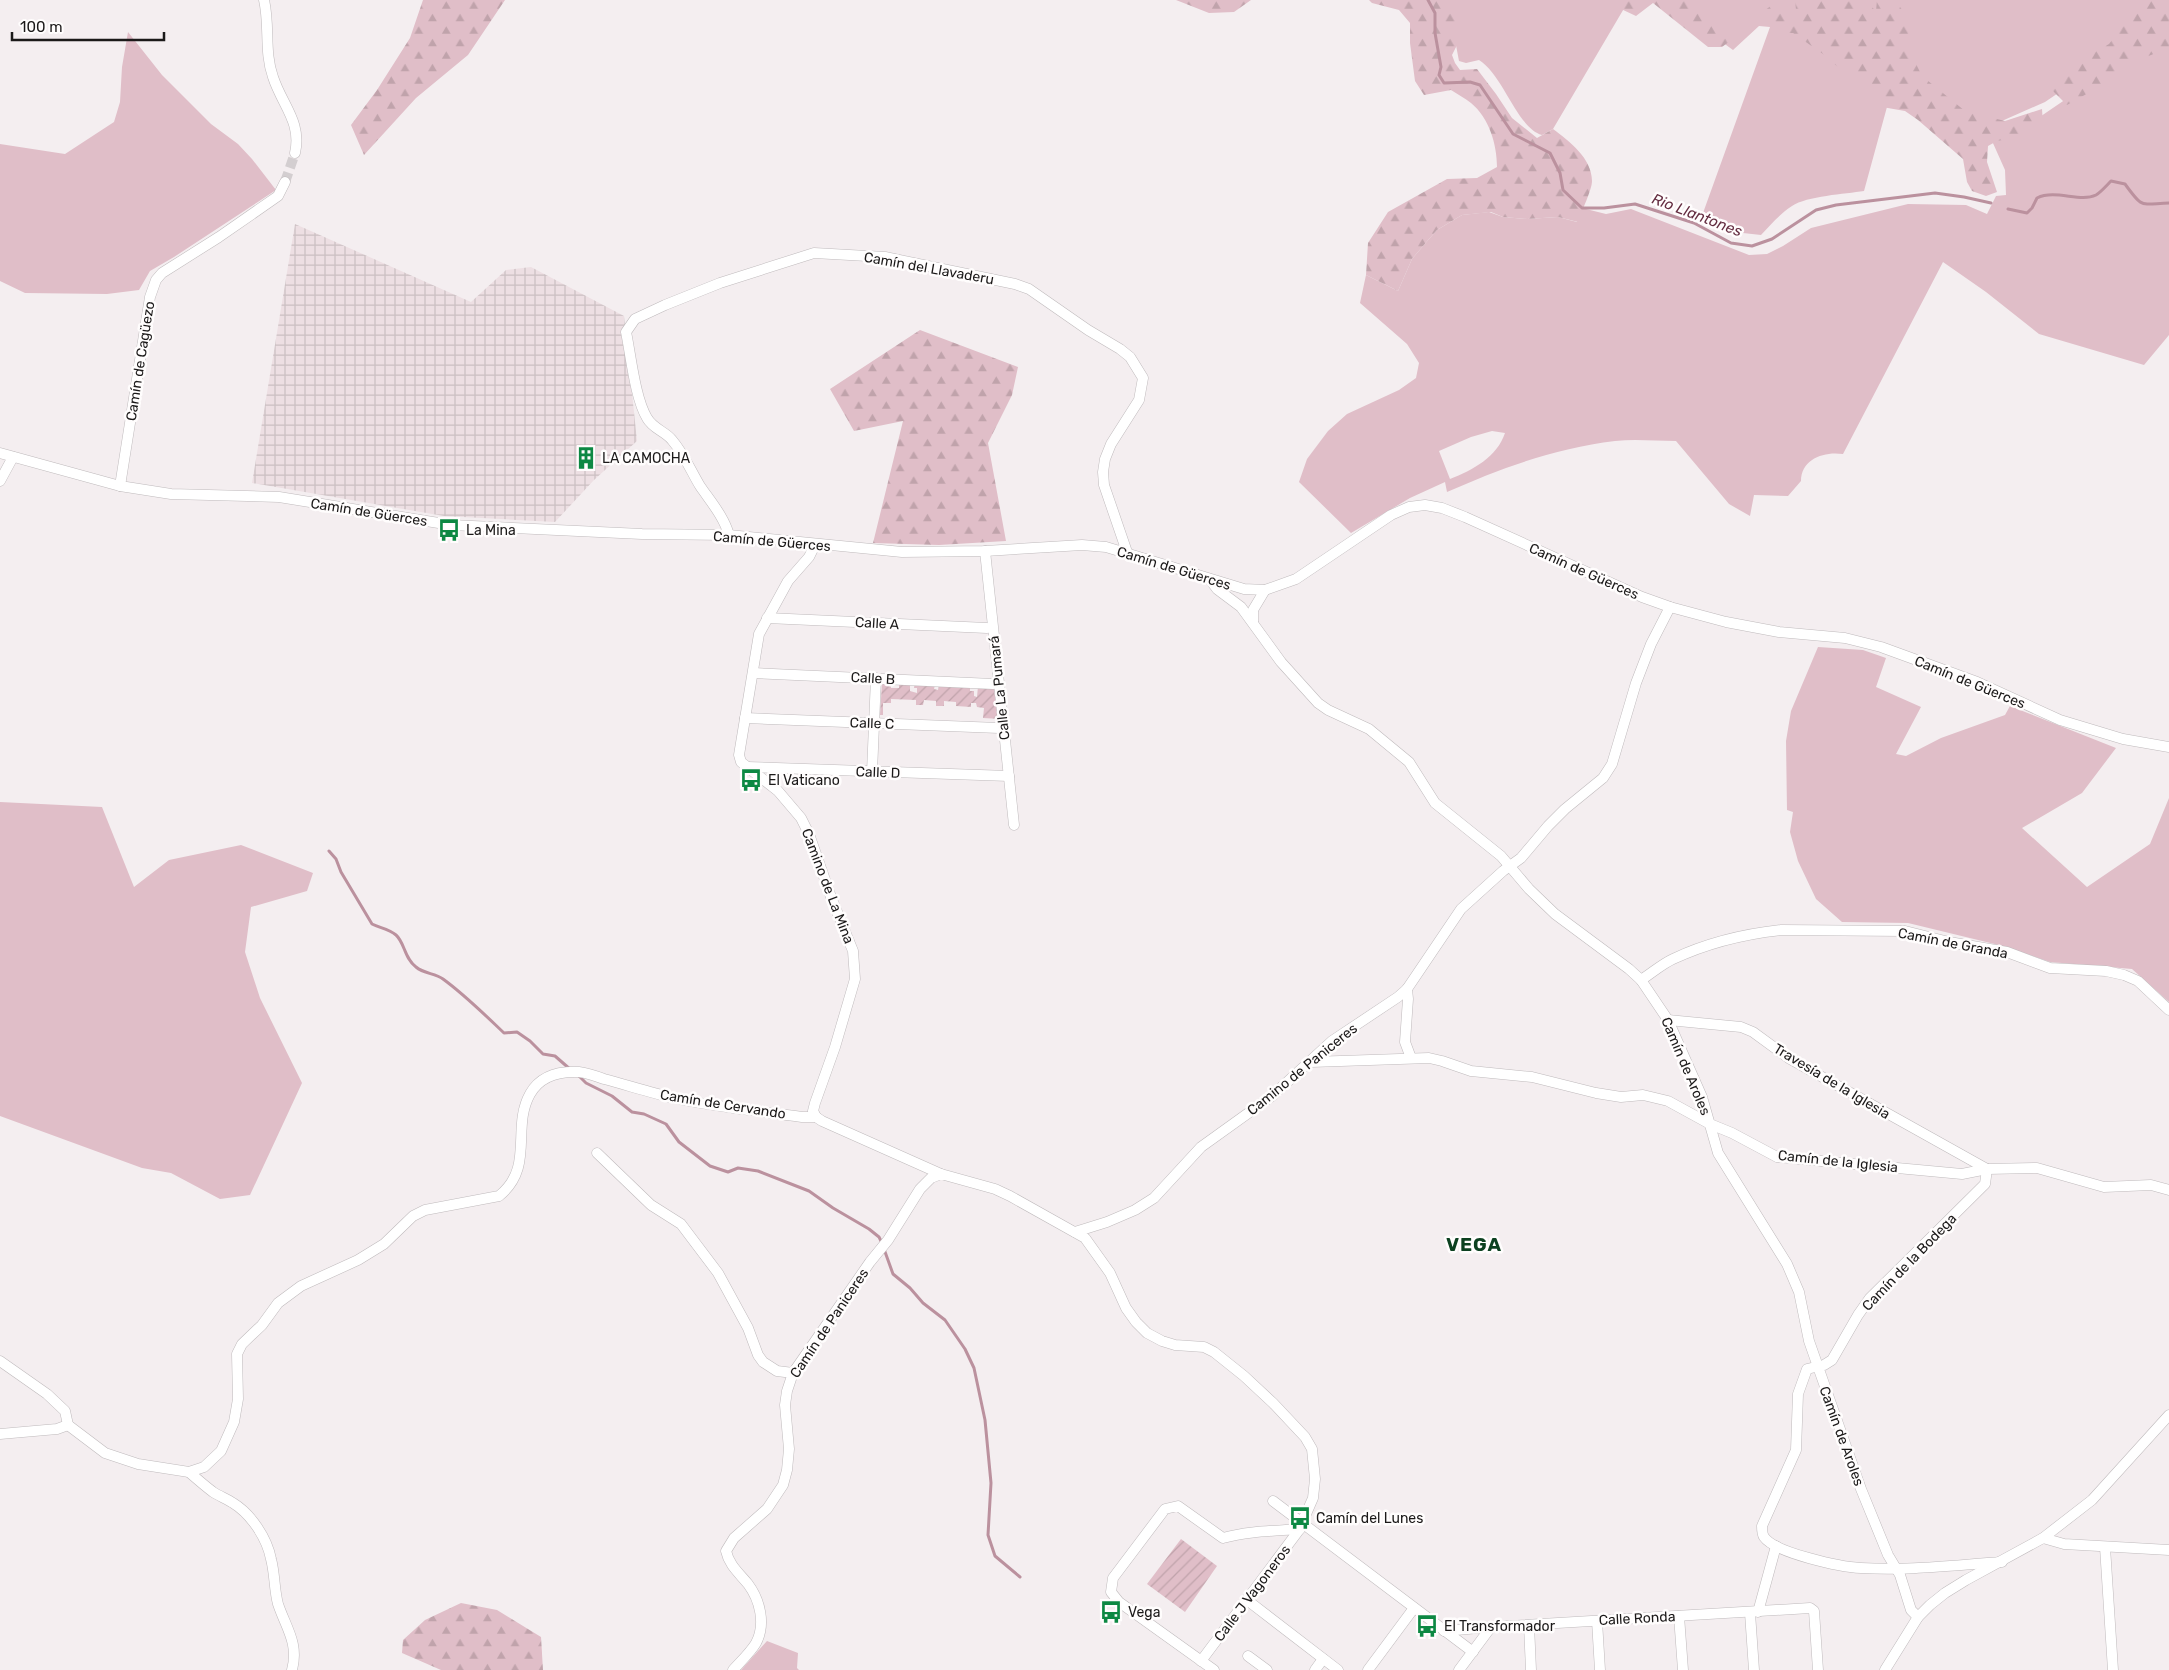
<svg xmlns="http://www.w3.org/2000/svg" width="2169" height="1670" viewBox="0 0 2169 1670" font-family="Rubik,sans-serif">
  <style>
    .industrial { fill: url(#industrial-grid) }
    .grass { fill: #e0bec8; fill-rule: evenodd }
    .forest { fill: url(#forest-firs) }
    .garden { fill: url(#garden-furrows) }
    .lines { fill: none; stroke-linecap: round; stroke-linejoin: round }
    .stream { stroke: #bb919e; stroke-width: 3 }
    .minor-tunnel { stroke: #d3ced0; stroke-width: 10; stroke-dasharray: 10 5; stroke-linecap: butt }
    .minor-casing { stroke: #bfbabc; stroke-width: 11 }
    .minor { stroke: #fff; stroke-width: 10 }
    .labels { text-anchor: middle; stroke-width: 5; stroke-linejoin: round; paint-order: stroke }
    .street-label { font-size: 14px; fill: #1b1919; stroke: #fffdfd }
    .poi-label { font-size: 14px; fill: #1b1919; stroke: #fffdfd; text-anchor: start }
    .water-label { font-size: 15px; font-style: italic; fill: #642d41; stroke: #fffdfd }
    .district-label { font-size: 19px; font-weight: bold; letter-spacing: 1px; fill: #0c4120; stroke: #fffdfd }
  </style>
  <defs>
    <pattern id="industrial-grid" width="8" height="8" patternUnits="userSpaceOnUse" patternTransform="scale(1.25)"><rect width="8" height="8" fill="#eddfe3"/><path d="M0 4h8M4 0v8" fill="none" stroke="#cbbfc2"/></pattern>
    <pattern id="forest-firs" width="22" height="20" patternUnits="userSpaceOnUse" patternTransform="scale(1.25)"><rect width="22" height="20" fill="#e0bec8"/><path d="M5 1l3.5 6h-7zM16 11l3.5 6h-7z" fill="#c0a3ab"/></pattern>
    <pattern id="garden-furrows" width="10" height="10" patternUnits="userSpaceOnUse" patternTransform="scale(1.25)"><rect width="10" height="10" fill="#e0bec8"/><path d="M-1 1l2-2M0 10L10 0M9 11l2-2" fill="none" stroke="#c0a3ab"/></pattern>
  </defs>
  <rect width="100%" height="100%" fill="#f4eef0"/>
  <!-- industrial -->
  <polygon class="industrial" points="295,224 471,302 506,270 531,267 624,316 637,441 594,480 555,522 444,516 252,483"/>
  <!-- grass -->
  <g class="grass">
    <path d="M1451 0H1629L1553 129 1542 135C1517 128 1504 76 1479 60L1466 63 1459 61 1451 19Z"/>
    <path d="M1664 0H1823L1896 74 1864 191C1845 194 1807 196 1792 206 1780 214 1771 224 1761 235L1734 232 1703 213 1770 27 1759 26 1733 50Z"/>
    <polygon points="1835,0 2169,0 2101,64 2045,102 1995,124 1960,118"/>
    <polygon points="128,32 162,75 211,124 238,144 252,159 276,190 174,257 150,271 139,290 107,294 25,293 0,281 0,144 65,154 114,122 120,102 122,67"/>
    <path d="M2169 37V335L2144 365 2039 334 1986 292 1943 262 1843 454C1824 451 1801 459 1801 481L1788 496 1754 495 1750 516 1729 504 1676 441C1656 441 1635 439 1615 441 1556 448 1501 468 1447 492L1445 482 1410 498 1351 533 1299 482 1307 459 1328 431 1347 414 1399 390 1416 378 1419 363 1407 344 1360 303 1366 275 1398 291 1412 259 1429 239 1437 230 1462 215 1489 212 1503 217 1527 219 1558 217 1577 222 1582 208 1606 214 1631 209 1749 255 1767 254 1783 246 1811 228 1908 204 1966 205 1987 214 1996 196 2006 195 2005 170 1988 132 2028 125 2072 95ZM1492 431 1505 433C1497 457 1473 470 1450 479L1439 451 1471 437Z"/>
    <polygon points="1818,647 1863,650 1886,658 1876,687 1921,707 1896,754 1906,756 1941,738 2005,715 2010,706 2116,748 2082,793 2022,828 2087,887 2150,844 2169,798 2169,1002 2132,969 2050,962 2007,947 1908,923 1842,922 1816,899 1798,861 1790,832 1793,812 1787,810 1786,741 1791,711"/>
    <polygon points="0,802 102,807 134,887 169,860 241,845 313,873 307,891 251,907 245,952 260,998 302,1083 250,1195 220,1199 171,1173 142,1168 0,1116"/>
    <polygon points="767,1641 798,1653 797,1668 799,1670 741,1670"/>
  </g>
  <!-- forest -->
  <g class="forest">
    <polygon points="423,0 505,0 468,55 416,98 364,155 351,125 377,90 410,38"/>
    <polygon points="1176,0 1251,0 1234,12 1209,13"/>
    <path d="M1369 0H1456L1458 43 1452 55 1455 63 1460 70 1477 69 1496 94 1512 118 1537 138 1553 129C1569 141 1592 158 1592 181 1592 190 1581 212 1578 222L1558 217 1527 219 1503 217 1491 212 1462 215 1437 230 1429 239 1412 259 1398 291 1366 275 1368 243 1388 212 1447 179 1477 178 1497 167C1497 144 1489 118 1471 103 1465 98 1457 94 1451 90L1424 95 1415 81 1410 43V23L1399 10 1372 3Z"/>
    <polygon points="1612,0 1688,0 1722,23 1734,38 1722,47 1708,47 1653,3 1636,16 1621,9"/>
    <polygon points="1795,0 1864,0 1876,11 1877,0 1897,2 1909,21 1908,48 1922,76 1965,111 2005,121 2042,109 2043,124 2027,136 1997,141 1988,146 1987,162 1997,192 1986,196 1972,191 1967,182 1963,159 1918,120 1905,111 1882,107 1865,81 1847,75 1823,54 1793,33 1777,33 1763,19 1764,11 1772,5 1789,12 1796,10"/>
    <polygon points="2139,0 2169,0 2169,59 2166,49 2126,65 2097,88 2067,105 2052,90 2049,78 2109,44 2141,4"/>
    <polygon points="920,330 1018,367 1012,395 988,443 1006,541 939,545 873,543 903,421 854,431 830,389"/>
    <polygon points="461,1603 497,1610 541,1637 543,1670 441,1670 402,1653 403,1640 425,1620"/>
  </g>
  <!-- garden -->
  <g class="garden">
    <polygon points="882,683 891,684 891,688 899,688 899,684 910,684 910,691 917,693 917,688 914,688 915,684 935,685 934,689 938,690 939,685 970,686 970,691 974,691 974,696 977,697 978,686 997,688 1001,719 983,718 984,708 977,707 976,703 971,703 971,707 956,706 956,702 944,701 944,706 936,706 936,701 924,700 923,705 916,705 916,700 891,699 891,703 883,703 883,715 880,715"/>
    <polygon points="1181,1539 1217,1566 1185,1612 1147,1584"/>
  </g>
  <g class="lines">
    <!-- stream -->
    <g class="stream">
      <polyline points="1428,0 1435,13 1435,33 1441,67 1439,75 1444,83 1470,82 1480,85 1513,134 1550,153 1560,173 1563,190 1582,208 1604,208 1635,204 1694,223 1731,243 1752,246 1772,239 1816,210 1836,205 1935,193 1964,197 1991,203"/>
      <path d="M2008 209 2027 213 2032 208 2037 198C2056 189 2080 203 2096 195 2101 192 2107 185 2111 181L2125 184C2143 209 2140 204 2169 203"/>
      <path d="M329 851 336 859 341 872 372 924C380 928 389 929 396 935 405 943 404 958 416 967 424 974 435 973 443 979 465 995 484 1014 504 1033L517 1032 530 1041 543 1054 555 1056 571 1070"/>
      <polyline points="578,1075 586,1083 612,1096 632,1112 644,1114 666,1124 679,1142 710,1166 728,1172 738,1168 758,1171 809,1191 833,1208 869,1229 879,1237 882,1243"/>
      <polyline points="884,1249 893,1274 910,1288 923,1303 945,1320 965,1349 974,1368 985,1420 991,1483 988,1535 995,1556 1020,1577"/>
    </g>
    <!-- minor-tunnel -->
    <polyline class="minor-tunnel" points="285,182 295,153"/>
    <defs>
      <g id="minor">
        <path d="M264 0C270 26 264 52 273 77 282 105 302 122 295 153"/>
        <polyline points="0,453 120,486 171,494 279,497 451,525 642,534 729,535 902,552 985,551 1082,545 1106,547 1244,589 1265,590 1296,579 1391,515 1409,507 1425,505 1442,508 1465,517 1642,597 1670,607 1726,622 1779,632 1845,638 1881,647 1977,682 2060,720 2123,739 2169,747"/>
        <polyline points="0,481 13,457"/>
        <polyline points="120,486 150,297 156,280 162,273 219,237 278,196 285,182"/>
        <path d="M729 535C724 517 711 502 700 486 691 471 684 454 672 440 665 431 653 429 647 418 635 398 631 356 626 332L635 319 665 305 720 283 814 253 885 257 1015 284 1029 289 1088 330 1120 349 1130 357 1143 378 1139 400 1111 444 1105 459 1103 472 1104 485 1127 552"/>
        <polyline points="815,545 809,557 788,581 759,634 739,755 741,762 778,791 801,818 809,834 831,897 853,951 855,979 835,1047 815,1103 813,1111 816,1117"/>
        <polyline points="985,551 1014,825"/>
        <polyline points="1211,581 1217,589 1241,607 1281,662 1318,703 1328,710 1369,729 1409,762 1435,803 1501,856 1529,889 1555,914 1629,969 1641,980 1668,1020 1702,1097 1718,1153 1787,1264 1799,1292 1809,1341 1861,1489 1888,1555 1900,1575 1911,1610 1918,1617"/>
        <polyline points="767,618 987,628"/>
        <polyline points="1253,622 1253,610 1265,590"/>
        <polyline points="753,673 993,684"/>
        <polyline points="745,718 999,728"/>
        <polyline points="747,767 1009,776"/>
        <polyline points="872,772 876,678"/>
        <path d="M1641 980C1652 973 1662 964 1673 959 1707 943 1744 934 1781 930L1905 931 1949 942 2007 952 2050 968 2106 971 2124 975 2138 981 2169 1010"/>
        <polyline points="1407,989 1408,999 1405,1042 1411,1058"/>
        <polyline points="1668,1020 1741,1027 1753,1032 1790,1059 1987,1169"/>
        <polyline points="1311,1062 1429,1058 1442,1061 1471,1071 1532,1077 1596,1093 1621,1097 1643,1095 1668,1101 1710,1124 1732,1133 1777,1157 1962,1174 1987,1169 2037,1168 2104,1187 2151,1185 2169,1190"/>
        <polyline points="597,1153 651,1205 681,1224 718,1273 748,1328 758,1355 763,1362 777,1371 793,1373"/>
        <path d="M1987 1169 1985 1184 1870 1298 1858 1315 1832 1360 1824 1365 1807 1369 1798 1394 1796 1450 1762 1526C1762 1530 1762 1534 1764 1537 1775 1553 1841 1567 1861 1568 1908 1571 1955 1565 2002 1562"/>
        <polyline points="1075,1232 1107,1222 1135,1210 1154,1198 1201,1147 1272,1096 1332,1041 1398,997 1407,989 1461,909 1503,871 1521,858 1548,826 1565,809 1603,778 1612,764 1636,683 1651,644 1670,607"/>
        <polyline points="0,1361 47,1394 65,1411 68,1425 57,1429 0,1434"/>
        <path d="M68 1425 105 1453 138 1464 189 1472 204 1467 221 1451 234 1422 238 1399 237 1354 242 1344 262 1325 278 1303 301 1286 358 1260 384 1244 413 1216 425 1210 499 1196C535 1167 511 1128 530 1094 540 1076 559 1071 579 1072 587 1073 596 1076 604 1079 627 1085 651 1093 674 1098 715 1107 759 1111 802 1117H816L822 1121 941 1174"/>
        <path d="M189 1472C197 1479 205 1486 213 1492 219 1496 227 1499 233 1503 251 1514 267 1538 271 1559 275 1574 274 1589 278 1604 286 1628 299 1643 292 1670"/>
        <polyline points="1273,1501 1473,1652"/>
        <polyline points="2043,1538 2064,1544 2169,1550"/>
        <polyline points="2105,1547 2113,1670"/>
        <polyline points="1247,1600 1338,1670"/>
        <polyline points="1758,1612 1776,1546"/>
        <polyline points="1750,1613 1754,1670"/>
        <polyline points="1679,1616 1683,1670"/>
        <polyline points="1597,1621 1600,1670"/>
        <polyline points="1529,1625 1531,1670"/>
        <polyline points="1444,1631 1491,1627"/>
        <polyline points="1248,1656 1267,1670"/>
        <polyline points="1201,1661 1302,1526"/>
        <path d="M733 1670C740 1662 750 1653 756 1643 766 1624 760 1600 748 1584 739 1573 729 1565 726 1551L734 1538 767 1509 783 1485 787 1470 789 1449 785 1405 787 1391 793 1373 870 1262 888 1240 920 1189 931 1178 941 1174 995 1189 1010 1196 1085 1238 1110 1273 1126 1308 1136 1322 1147 1333 1162 1341 1175 1345 1204 1347 1214 1352 1244 1376 1273 1403 1305 1437 1312 1449 1315 1479 1313 1498 1306 1514 1300 1523"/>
        <path d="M1214 1670 1119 1602 1111 1592 1113 1578 1165 1509 1178 1506 1223 1538C1248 1531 1274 1531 1300 1529"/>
        <polyline points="1315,1670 1323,1659"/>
        <polyline points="1368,1670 1414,1608"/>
        <polyline points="1459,1670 1491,1627 1810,1608 1814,1611 1818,1670"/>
        <polyline points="1885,1670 1918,1617 1930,1605 1945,1593 1966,1580 2043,1538 2092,1500 2169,1415"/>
      </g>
    </defs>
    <!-- minor casing -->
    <use href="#minor" class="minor-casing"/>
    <!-- minor -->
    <use href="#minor" class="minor"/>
  </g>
  <!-- icons -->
  <defs>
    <symbol id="building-bare" viewBox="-9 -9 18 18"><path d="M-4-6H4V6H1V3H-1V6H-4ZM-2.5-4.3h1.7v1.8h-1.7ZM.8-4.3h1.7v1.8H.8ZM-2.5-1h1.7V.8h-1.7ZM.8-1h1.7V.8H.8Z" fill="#0d8843" stroke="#fffdfd" stroke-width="2.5" paint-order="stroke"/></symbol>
    <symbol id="bus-bare" viewBox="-9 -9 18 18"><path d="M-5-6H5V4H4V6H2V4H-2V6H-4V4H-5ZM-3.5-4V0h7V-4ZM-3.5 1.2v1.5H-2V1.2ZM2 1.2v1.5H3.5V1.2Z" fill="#0d8843" stroke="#fffdfd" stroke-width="2.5" paint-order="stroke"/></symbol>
  </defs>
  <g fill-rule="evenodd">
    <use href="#building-bare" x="570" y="442" width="32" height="32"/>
    <use href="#bus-bare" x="433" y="514" width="32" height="32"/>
    <use href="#bus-bare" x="735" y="764" width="32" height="32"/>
    <use href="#bus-bare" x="1284" y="1502" width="32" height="32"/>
    <use href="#bus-bare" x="1095" y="1596" width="32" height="32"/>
    <use href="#bus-bare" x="1411" y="1610" width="32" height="32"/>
  </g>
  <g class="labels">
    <!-- street labels -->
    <g class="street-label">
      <text transform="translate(929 268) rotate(10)" y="5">Camín del Llavaderu</text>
      <text transform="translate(140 361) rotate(-81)" y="5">Camín de Cagüezo</text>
      <text transform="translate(369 512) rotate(9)" y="5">Camín de Güerces</text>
      <text transform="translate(772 541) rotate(5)" y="5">Camín de Güerces</text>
      <text transform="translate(1174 568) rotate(17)" y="5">Camín de Güerces</text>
      <text transform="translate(1584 571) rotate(24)" y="5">Camín de Güerces</text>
      <text transform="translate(877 623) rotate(3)" y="5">Calle A</text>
      <text transform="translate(873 678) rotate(3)" y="5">Calle B</text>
      <text transform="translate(1970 682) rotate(22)" y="5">Camín de Güerces</text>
      <text transform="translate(999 688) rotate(-96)" y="5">Calle La Pumará</text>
      <text transform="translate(872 723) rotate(2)" y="5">Calle C</text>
      <text transform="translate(878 772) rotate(2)" y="5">Calle D</text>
      <text transform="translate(828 886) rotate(69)" y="5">Camino de La Mina</text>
      <text transform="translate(1953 943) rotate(11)" y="5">Camín de Granda</text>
      <text transform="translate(1686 1066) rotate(67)" y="5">Camín de Aroles</text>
      <text transform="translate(1302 1069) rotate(-39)" y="5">Camino de Paniceres</text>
      <text transform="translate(1832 1081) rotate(31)" y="5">Travesía de la Iglesia</text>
      <text transform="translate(723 1104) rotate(9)" y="5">Camín de Cervando</text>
      <text transform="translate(1838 1161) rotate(6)" y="5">Camín de la Iglesia</text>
      <text transform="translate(1909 1262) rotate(-46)" y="5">Camín de la Bodega</text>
      <text transform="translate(829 1323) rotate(-56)" y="5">Camín de Paniceres</text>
      <text transform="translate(1842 1436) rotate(70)" y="5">Camín de Aroles</text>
      <text transform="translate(1252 1593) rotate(-53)" y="5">Calle J Vagoneros</text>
      <text transform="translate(1637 1618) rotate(-3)" y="5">Calle Ronda</text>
    </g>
    <!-- poi labels -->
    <g class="poi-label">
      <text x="602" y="463">LA CAMOCHA</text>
      <text x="466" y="535">La Mina</text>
      <text x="768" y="785">El Vaticano</text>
      <text x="1316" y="1523">Camín del Lunes</text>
      <text x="1128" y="1617">Vega</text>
      <text x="1444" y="1631">El Transformador</text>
    </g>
    <!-- water labels -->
    <g class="water-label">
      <text transform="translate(1697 215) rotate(21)" y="5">Rio Llantones</text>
    </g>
    <!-- district labels -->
    <g class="district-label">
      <text x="1474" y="1251">VEGA</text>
    </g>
  </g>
  <!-- scale -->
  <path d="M12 32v8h152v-8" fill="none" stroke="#1b1919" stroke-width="2.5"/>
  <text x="20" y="32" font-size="15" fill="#1b1919" stroke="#fffdfd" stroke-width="4" paint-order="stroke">100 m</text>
</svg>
